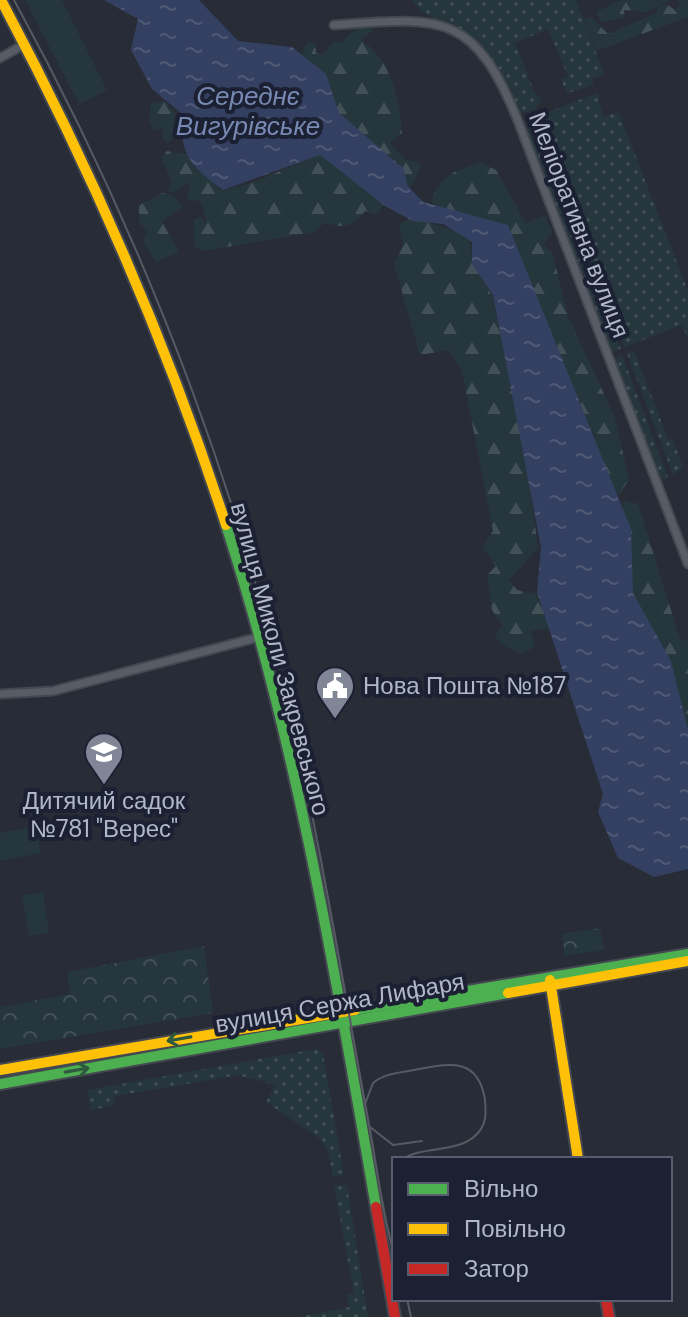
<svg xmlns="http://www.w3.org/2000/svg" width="688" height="1317" viewBox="0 0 688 1317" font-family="'DM Sans',sans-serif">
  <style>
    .grass { fill: url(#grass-dots) }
    .forest { fill: url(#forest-firs) }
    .park { fill: url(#park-crowns) }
    .pitch { fill: #25363d }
    .water { fill: url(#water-ripples) }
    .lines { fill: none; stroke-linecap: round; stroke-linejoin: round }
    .street-casing { stroke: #444850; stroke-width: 11 }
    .fast-casing { stroke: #444850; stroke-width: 14 }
    .slow-casing { stroke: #444850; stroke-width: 14 }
    .jam-casing { stroke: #444850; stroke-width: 14 }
    .street { stroke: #585c65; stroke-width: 7 }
    .fast { stroke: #4caf50; stroke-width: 10 }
    .slow { stroke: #ffc107; stroke-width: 10 }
    .jam { stroke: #c62828; stroke-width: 10 }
    .tram { stroke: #565a62; stroke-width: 2 }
    .oneway { stroke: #2f5a3e }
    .labels { text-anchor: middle; stroke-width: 8; stroke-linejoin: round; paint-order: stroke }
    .street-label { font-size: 24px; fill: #b1b7c9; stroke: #1b2132 }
    .poi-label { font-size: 24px; fill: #b1b7c9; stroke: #1b2132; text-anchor: start }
    .water-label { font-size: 26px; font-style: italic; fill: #7788b2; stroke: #1b2132 }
  </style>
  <defs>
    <pattern id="grass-dots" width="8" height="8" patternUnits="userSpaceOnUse" patternTransform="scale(2)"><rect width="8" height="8" fill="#25363d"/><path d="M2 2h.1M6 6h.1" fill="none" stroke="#425158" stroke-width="1.8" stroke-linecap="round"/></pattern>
    <pattern id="forest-firs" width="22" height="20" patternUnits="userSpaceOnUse" patternTransform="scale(2)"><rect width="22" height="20" fill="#25363d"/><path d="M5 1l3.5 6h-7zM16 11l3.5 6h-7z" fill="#425158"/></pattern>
    <pattern id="park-crowns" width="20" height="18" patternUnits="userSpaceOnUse" patternTransform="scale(2)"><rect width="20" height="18" fill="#25363d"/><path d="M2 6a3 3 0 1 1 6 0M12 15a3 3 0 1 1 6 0" fill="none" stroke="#425158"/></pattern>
    <pattern id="water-ripples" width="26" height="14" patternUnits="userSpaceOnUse" patternTransform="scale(2)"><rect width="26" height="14" fill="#344061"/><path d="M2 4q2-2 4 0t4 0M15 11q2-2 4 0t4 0" fill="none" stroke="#4f5976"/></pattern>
  </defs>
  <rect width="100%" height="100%" fill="#282c37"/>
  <!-- grass -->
  <g class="grass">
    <path d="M412 0H576L604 74 592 79 594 85 567 93 561 80 568 76 548 29 515 43 534 91 542 100 535 110 522 113 515 107C502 74 488 43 454 27 435 18 426 18 412 0Z"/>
    <polygon points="597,93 603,116 619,113 688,291 688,339 682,325 624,347 536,117"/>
    <polygon points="531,120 621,349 610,353 526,132"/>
    <polygon points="634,351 669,441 673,440 683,467 673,475 627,353"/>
    <polygon points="622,355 668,477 664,479 657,476 612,361"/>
    <path d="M316 1049 323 1054 344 1175 333 1177 328 1151 320 1139 266 1102 275 1086C265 1080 251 1080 239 1075L115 1096 112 1106 91 1110 87 1090Z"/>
    <polygon points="347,1185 368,1317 299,1317 350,1307 347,1295 354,1293 334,1186"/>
  </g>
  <!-- forest -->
  <g class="forest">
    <polygon points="621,0 670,0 645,12 624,10 625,18 601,22 596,12"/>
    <polygon points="676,0 688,0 688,17 596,51 584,19 591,17 608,34 656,13 658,6 666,4 675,10 682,5"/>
    <path d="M361 24H372L373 30 361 40C391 59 400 100 402 133L390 143 406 160 420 162 421 167 412 185 404 188 348 138 314 63 309 71 298 63 307 43H315L316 53 323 55 333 42H342Z"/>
    <polygon points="165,101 175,113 172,139 168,143 162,138 164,129 155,130 149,120 151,104"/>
    <path d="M167 151 187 154 199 172 209 174 220 191 249 184 321 154 385 203 376 215 365 211C352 228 344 228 324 223L314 232 203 251 194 246V220L201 217 207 225 202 205 197 200 187 201 190 188 186 183 174 193 168 190 172 183 162 158Z"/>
    <path d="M481 163 496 170 526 223 545 215 552 232 543 245 552 252 568 316 615 418 629 480 616 498 596 481 595 435 573 412 520 278 431 201C440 175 456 170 481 163Z"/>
    <polygon points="163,193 175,197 182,207 162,222 179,252 156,262 143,242 147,232 139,222 139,205"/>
    <polygon points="412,217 468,235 474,264 492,296 522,427 538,548 509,580 517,590 542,595 553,628 530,631 535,646 523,654 508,648 494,636 503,626 492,610 487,575 496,566 483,547 493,531 462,371 449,350 420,355 394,264 403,245 399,225"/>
    <path d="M624 500 638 504 680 639 688 641V747C660 677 603 574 624 500Z"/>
  </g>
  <!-- park -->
  <g class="park">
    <polygon points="600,928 604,950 565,956 562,934"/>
    <polygon points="204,946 213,1013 0,1049 0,1007 70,994 67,972"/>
  </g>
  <!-- pitch -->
  <g class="pitch">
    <polygon points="25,0 62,0 107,90 79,104"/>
    <polygon points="36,826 41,853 0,861 0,833"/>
    <polygon points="43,892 49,933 29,936 22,895"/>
  </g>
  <!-- water -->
  <path class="water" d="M104 0H199L238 41 292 47 326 74 339 113 404 169 407 185 423 202 508 225 631 529 633 593 671 661 688 730V869L654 877 618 858 598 812 603 794 537 592 541 547 493 295 472 264V242L443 224 413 221 385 206 320 155 223 190C187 163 182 157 181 113L152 89 131 50 138 19Z"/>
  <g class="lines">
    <defs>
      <g id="street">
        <path d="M334 25C442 17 474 12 518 121L688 564"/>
        <polyline points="0,58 25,44"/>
        <polyline points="0,694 53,691 259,637"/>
      </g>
      <g id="fast">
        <path d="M226 525C298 747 336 978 376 1207"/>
        <polyline points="355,1010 688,954"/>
        <polyline points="0,1084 508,993"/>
      </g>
      <g id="slow">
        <path d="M1 0C91 169 167 343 226 525"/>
        <polyline points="550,980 578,1159"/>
        <polyline points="508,993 688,961"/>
        <polyline points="0,1070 355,1010"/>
      </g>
      <g id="jam">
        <polyline points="376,1207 395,1317"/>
        <polyline points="606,1299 609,1317"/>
      </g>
    </defs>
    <!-- street casing -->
    <use href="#street" class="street-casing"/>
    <!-- fast casing -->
    <use href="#fast" class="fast-casing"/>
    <!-- slow casing -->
    <use href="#slow" class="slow-casing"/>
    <!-- jam casing -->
    <use href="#jam" class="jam-casing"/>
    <!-- street -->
    <use href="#street" class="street"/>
    <!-- fast -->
    <use href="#fast" class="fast"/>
    <!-- slow -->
    <use href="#slow" class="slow"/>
    <!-- jam -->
    <use href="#jam" class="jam"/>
    <!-- tram -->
    <g class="tram">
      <path d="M14 0C151 250 254 525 310 805 332 911 349 1018 369 1124 377 1167 382 1212 394 1254"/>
      <path d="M365 1104 373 1083C385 1073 400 1073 414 1070 447 1064 478 1055 485 1100 486 1112 487 1124 477 1134 458 1154 424 1145 403 1159"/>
      <polyline points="370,1127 393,1145 422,1141"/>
      <polyline points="407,1299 411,1317"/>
    </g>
  </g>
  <!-- one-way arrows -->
  <defs><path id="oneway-shaft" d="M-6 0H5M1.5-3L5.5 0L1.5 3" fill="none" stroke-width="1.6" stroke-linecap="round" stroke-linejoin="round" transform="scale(2)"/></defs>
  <g class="oneway">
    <use href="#oneway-shaft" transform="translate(179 1039) rotate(170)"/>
    <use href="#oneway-shaft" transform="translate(77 1070) rotate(-10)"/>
  </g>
  <!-- icons -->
  <defs>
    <symbol id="civic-pin" viewBox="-11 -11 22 30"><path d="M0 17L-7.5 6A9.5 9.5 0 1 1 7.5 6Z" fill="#818696" stroke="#1b2132"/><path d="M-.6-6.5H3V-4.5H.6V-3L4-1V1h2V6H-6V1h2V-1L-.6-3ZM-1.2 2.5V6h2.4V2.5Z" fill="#fff"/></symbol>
    <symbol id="school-pin" viewBox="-11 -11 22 30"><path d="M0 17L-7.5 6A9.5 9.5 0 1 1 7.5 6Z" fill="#818696" stroke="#1b2132"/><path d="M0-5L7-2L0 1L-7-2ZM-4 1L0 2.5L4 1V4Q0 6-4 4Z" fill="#fff"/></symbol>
  </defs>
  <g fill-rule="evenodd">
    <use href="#civic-pin" x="313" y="664" width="44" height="60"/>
    <use href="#school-pin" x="82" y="730" width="44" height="60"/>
  </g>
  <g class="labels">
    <!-- street labels -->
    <g class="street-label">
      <text transform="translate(579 225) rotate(69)" y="8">Меліоративна вулиця</text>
      <text transform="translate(280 659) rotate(75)" y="8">вулиця Миколи Закревського</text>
      <text transform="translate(340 1003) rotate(-10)" y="8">вулиця Сержа Лифаря</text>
    </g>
    <!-- poi labels -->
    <g class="poi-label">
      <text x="363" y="694">Нова Пошта №187</text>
      <text x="104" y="809" text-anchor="middle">Дитячий садок<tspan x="104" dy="28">№781 "Верес"</tspan></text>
    </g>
    <!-- water labels -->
    <g class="water-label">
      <text x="248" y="105">Середнє<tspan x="248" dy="30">Вигурівське</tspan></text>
    </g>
  </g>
  <!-- legend -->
  <rect x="392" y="1157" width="280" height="144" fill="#1b2132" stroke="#575d6e" stroke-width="2"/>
  <rect x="408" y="1183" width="40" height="12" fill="#4caf50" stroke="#575d6e" stroke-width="2"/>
  <text x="464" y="1197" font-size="24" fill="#b1b7c9">Вільно</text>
  <rect x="408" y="1223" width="40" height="12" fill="#ffc107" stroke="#575d6e" stroke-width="2"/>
  <text x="464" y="1237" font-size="24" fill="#b1b7c9">Повільно</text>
  <rect x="408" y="1263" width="40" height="12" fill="#c62828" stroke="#575d6e" stroke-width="2"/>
  <text x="464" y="1277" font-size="24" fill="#b1b7c9">Затор</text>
</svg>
